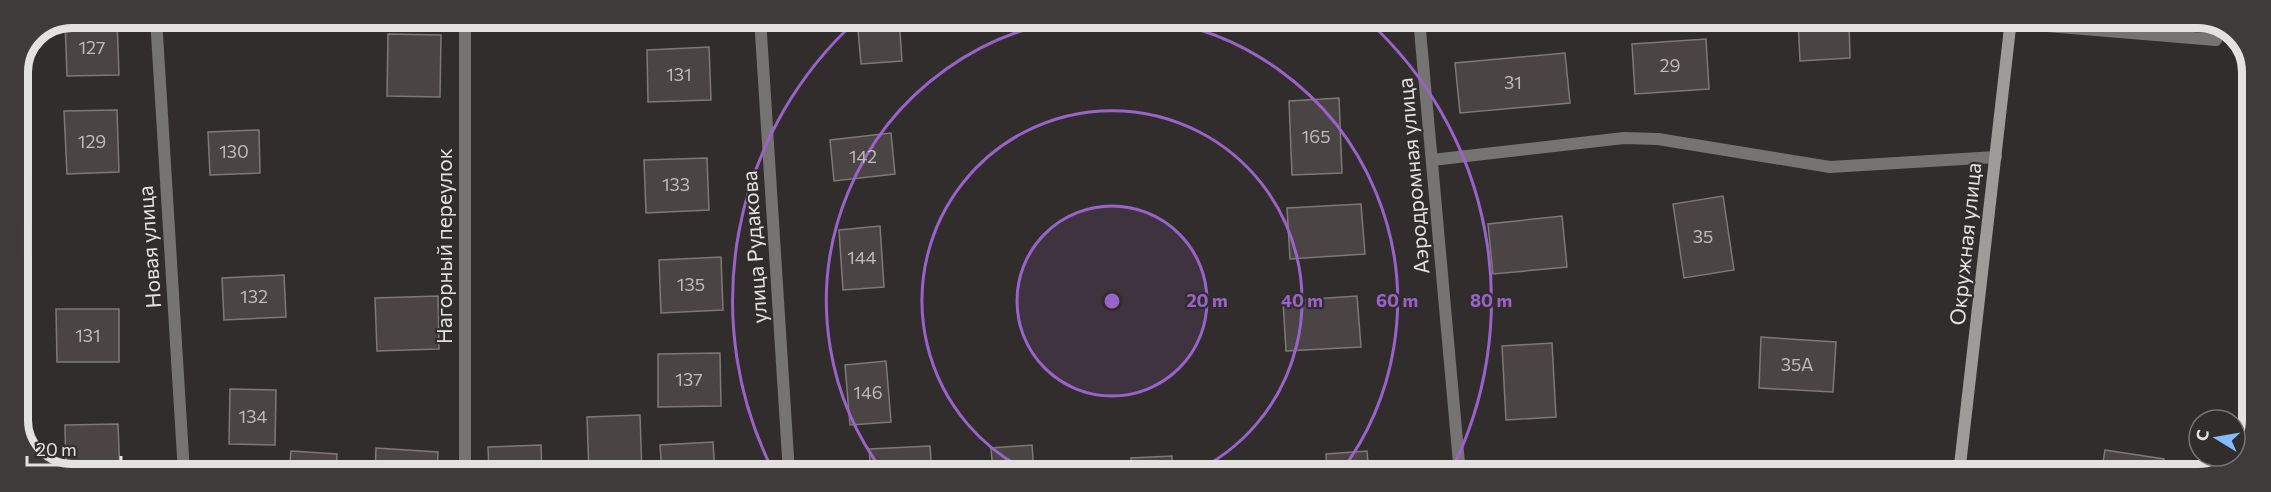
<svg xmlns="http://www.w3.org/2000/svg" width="2271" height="492" viewBox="0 0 2271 492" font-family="Commissioner,sans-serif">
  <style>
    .building { fill: #4a4544; stroke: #7e7977; stroke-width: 1.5 }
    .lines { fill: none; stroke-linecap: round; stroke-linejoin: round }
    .lane { stroke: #767473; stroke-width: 12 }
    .street { stroke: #767473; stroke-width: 12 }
    .secondary { stroke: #9e9b99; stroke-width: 12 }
    .ring { fill: none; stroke: #9a63c9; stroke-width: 3 }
    .labels { text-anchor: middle; stroke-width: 4.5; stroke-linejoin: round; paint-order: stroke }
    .number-label { font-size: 18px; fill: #bebbba }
    .street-label { font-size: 21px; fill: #e4e2e1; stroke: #312d2c }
    .rim { fill: none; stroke: #e4e2e1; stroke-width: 8 }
    .centre { fill: #9a63c9; stroke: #312d2c; stroke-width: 3 }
    .ring-label { font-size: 18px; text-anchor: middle; font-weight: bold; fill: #9a63c9; stroke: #312d2c; stroke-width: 4.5; stroke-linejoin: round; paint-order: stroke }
  </style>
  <rect width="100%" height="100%" fill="#312d2c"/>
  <!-- building -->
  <g class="building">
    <polygon points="72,18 117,18 119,75 67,76 65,21"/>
    <polygon points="857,18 899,18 902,61 861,64"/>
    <polygon points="1798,19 1849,19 1850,58 1800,61"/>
    <polygon points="388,34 441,35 440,97 387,96"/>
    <polygon points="1706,39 1709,89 1635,94 1632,44"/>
    <polygon points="709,47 711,100 648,102 647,50"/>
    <polygon points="1565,53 1570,103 1460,113 1455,63"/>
    <polygon points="1339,98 1342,173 1292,175 1289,101"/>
    <polygon points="117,110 119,172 67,174 64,111"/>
    <polygon points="259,130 260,173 210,175 208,132"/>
    <polygon points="891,133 895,174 834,181 830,140"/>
    <polygon points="707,158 709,210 646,213 644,160"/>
    <polygon points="1723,196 1734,270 1684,278 1673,204"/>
    <polygon points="1361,204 1365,254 1290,259 1287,208"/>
    <polygon points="1562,216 1567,267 1493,274 1488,224"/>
    <polygon points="880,226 884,287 843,290 839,230"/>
    <polygon points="721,257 723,310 661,313 659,260"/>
    <polygon points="284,275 286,317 224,320 222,278"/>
    <polygon points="438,296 439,349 377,351 375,298"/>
    <polygon points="1357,296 1361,347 1286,351 1283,301"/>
    <polygon points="56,309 119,309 119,362 57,362"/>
    <polygon points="1761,337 1836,342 1833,392 1759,388"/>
    <polygon points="1552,343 1556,417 1506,420 1502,346"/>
    <polygon points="720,353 721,406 658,407 658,354"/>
    <polygon points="886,361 891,422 850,425 845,365"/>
    <polygon points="230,389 276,390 275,445 229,444"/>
    <polygon points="640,415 642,473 589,473 587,417"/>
    <polygon points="118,424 120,473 66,473 65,425"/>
    <polygon points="713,442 715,473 662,473 660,445"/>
    <polygon points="541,445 542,473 489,473 488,447"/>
    <polygon points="1032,445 1034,473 993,473 991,448"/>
    <polygon points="930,446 932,473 871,473 869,449"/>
    <polygon points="376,448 438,452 437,473 375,473"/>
    <polygon points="2105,450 2164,459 2162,474 2101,474"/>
    <polygon points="291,451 337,454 336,473 289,473"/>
    <polygon points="1367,451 1369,474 1327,474 1326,454"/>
    <polygon points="1172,456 1172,474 1131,474 1131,458"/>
    <polygon points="1689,463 1733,465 1733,474 1689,474"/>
  </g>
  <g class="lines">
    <!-- lane -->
    <g class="lane">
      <polyline points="465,18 465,473"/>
      <polyline points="2011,23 2216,40 2218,24"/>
      <polyline points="1432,160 1624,138 1658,139 1830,167 1996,157"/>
    </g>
    <!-- street -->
    <g class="street">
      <polyline points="156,18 184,473"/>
      <polyline points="760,18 789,473"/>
      <polyline points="1419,19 1460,474"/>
    </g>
    <!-- secondary -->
    <polyline class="secondary" points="1959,474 2011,19"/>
  </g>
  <!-- distance rings -->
  <circle cx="1112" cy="301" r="95" fill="#9a63c9" fill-opacity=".12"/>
  <g class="ring">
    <circle cx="1112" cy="301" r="95"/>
    <path d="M1032 473A190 190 0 1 1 1192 473"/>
    <path d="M884 473A285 285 0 0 1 1072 19M1152 19A285 285 0 0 1 1340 473"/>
    <path d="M774 473A379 379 0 0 1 858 19M1366 19A379 379 0 0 1 1450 473"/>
  </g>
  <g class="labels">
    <!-- number labels -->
    <g class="number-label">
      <text x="92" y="54">127</text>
      <text x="1670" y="72">29</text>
      <text x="679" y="81">131</text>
      <text x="1513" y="89">31</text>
      <text x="1316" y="143">165</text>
      <text x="92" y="148">129</text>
      <text x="234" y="158">130</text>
      <text x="863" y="163">142</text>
      <text x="676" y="191">133</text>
      <text x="1703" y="243">35</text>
      <text x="862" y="264">144</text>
      <text x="691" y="291">135</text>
      <text x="254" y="303">132</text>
      <text x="88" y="342">131</text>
      <text x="1797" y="371">35А</text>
      <text x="689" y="386">137</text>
      <text x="868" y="399">146</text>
      <text x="253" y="423">134</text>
    </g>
    <!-- street labels -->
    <g class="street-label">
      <text transform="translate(1414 176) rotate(-95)" y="7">Аэродромная улица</text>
      <text transform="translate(1966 244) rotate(-84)" y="7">Окружная улица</text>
      <text transform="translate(445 246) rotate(-90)" y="7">Нагорный переулок</text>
      <text transform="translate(150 247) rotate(-94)" y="7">Новая улица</text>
      <text transform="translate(755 247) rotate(-94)" y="7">улица Рудакова</text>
    </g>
  </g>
  <!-- crop -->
  <path d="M0 0H2271V492H0ZM72 28H2198A44 44 0 0 1 2242 72V420A44 44 0 0 1 2198 464H72A44 44 0 0 1 28 420V72A44 44 0 0 1 72 28Z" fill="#3f3b3a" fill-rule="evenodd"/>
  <path class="rim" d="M72 28H2198A44 44 0 0 1 2242 72V420A44 44 0 0 1 2198 464H72A44 44 0 0 1 28 420V72A44 44 0 0 1 72 28Z"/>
  <circle cx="1112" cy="301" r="9" class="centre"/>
  <g class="ring-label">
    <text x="1207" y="307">20 m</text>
    <text x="1302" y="307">40 m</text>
    <text x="1397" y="307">60 m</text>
    <text x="1491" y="307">80 m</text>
  </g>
  <!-- north arrow -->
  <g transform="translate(2217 438) rotate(281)"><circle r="28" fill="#312d2c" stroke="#797574" stroke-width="1.5"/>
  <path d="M0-4.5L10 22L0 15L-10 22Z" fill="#83bcfb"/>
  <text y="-9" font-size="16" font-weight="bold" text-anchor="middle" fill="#e4e2e1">С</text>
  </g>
  <!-- scale -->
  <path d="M27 456v9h94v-9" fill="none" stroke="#e4e2e1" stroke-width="3"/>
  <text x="36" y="456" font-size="18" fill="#e4e2e1" stroke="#312d2c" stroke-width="4.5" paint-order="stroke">20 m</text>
</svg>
